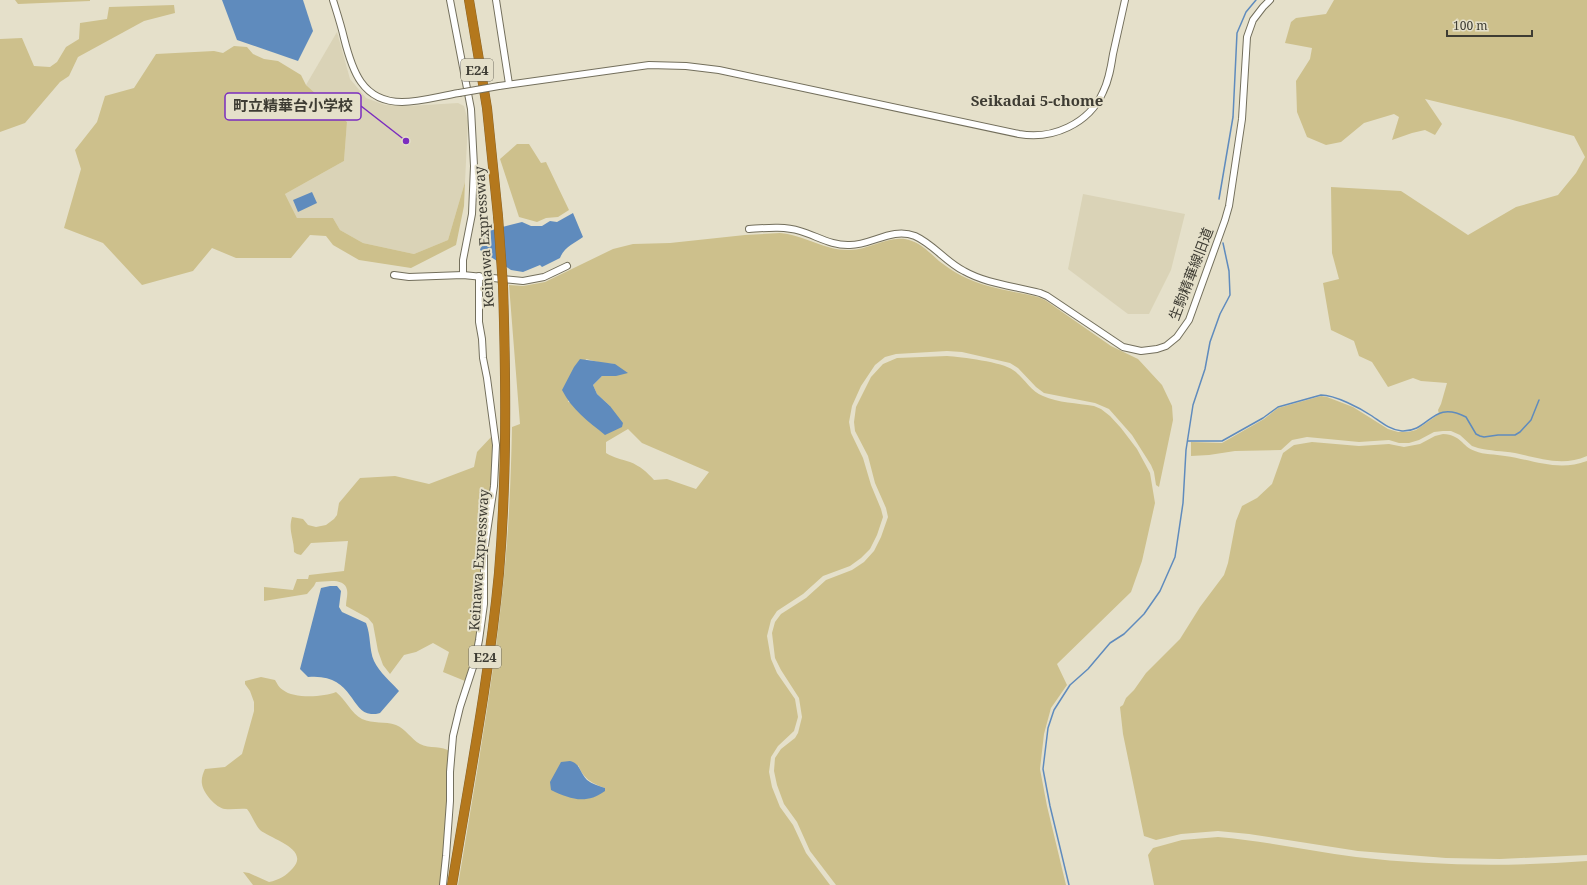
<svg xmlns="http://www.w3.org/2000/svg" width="1587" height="885" viewBox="0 0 1587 885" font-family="'Noto Serif','Noto Sans JP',serif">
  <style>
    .built { fill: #dad3b7 }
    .green { fill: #cdc08c; fill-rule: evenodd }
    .water { fill: #5f8bbd }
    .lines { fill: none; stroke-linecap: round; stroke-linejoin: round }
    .stream { stroke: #5f8bbd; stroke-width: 1.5 }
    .tertiary-casing { stroke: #736f5c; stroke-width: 8 }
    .motorway-casing { stroke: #8b6325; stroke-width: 10 }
    .tertiary { stroke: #fff; stroke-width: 6 }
    .motorway { stroke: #b4781d; stroke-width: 9 }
    .tertiary-bridge-casing { stroke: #736f5c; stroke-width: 8; stroke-linecap: butt }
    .motorway-bridge-casing { stroke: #8b6325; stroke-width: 10; stroke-linecap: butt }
    .tertiary-bridge { stroke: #fff; stroke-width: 6 }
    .motorway-bridge { stroke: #b4781d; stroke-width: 9 }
    .labels { text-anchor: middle; stroke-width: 4; stroke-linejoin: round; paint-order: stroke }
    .shield { fill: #e5e0ca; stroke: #706d60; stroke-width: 1 }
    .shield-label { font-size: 13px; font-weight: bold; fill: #3e3c33 }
    .street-label { font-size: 14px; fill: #3e3c33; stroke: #e5e0ca }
    .neighbourhood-label { font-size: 15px; font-weight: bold; fill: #3e3c33; stroke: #e5e0ca }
    .leader { fill: none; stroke: #7b2cbf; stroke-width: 1.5 }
    .callout-dot { fill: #7b2cbf; stroke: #e5e0ca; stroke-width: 1.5 }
    .callout { fill: #e5e0ca; stroke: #7b2cbf; stroke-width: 1.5 }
    .callout-label { font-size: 15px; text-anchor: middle; font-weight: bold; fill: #3e3c33 }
  </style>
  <rect width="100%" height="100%" fill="#e5e0ca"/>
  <!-- built -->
  <g class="built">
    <polygon points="337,32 350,79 366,98 385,105 409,106 458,103 464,106 468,121 465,182 448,240 414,254 363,243 340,230 333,218 297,218 285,194 344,161 347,122 306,85"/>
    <polygon points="1083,194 1185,214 1171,270 1149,314 1128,314 1068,269"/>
  </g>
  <!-- green -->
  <g class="green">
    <polygon points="15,0 90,0 90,1 18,4"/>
    <path d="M1334 0H1587V456C1562 467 1540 458 1515 453 1502 451 1490 451 1478 448L1472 446 1460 435 1451 431H1443L1434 432 1419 440 1409 443H1399L1389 440 1359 442 1307 437 1292 440 1281 450 1235 451 1209 455 1191 456V442L1222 443 1264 419 1278 408 1321 396 1327 397 1353 407 1388 429 1398 432H1408L1416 430 1439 414 1438 410 1441 404 1447 383 1421 381 1413 378 1388 387 1372 362 1359 356 1354 341 1331 330 1323 283 1339 279 1332 253 1331 187 1401 191 1468 235 1516 207 1558 195 1576 173 1585 157 1574 136 1509 119 1425 99 1442 124 1435 135 1425 130 1412 133 1392 140 1399 117 1394 114 1364 123 1341 142 1326 145 1307 137 1297 112 1296 81 1310 59 1312 48 1285 43 1291 22 1296 18 1326 14Z"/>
    <polygon points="174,5 175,13 144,21 78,57 69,76 60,82 25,123 0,132 0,39 22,38 34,66 50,67 57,62 66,47 79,39 80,23 107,19 109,7"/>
    <polygon points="234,46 247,47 253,54 264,59 278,61 301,75 306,85 347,122 344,161 285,194 297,218 333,218 340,230 363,243 414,254 448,240 465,182 464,206 456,245 411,268 359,260 333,245 326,236 310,235 291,258 236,258 212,248 193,271 142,285 103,243 64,228 81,169 75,150 97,122 105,96 134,88 156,54 214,51 223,53"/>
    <polygon points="517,144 529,144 541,163 546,162 569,210 558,217 546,218 537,222 519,217 500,159"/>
    <path d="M780 233C804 235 826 251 850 250 871 250 891 233 912 241 923 245 931 254 939 261 946 266 954 272 962 276 985 288 1013 291 1038 297L1045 300 1111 346 1138 359 1162 385 1172 406 1173 420 1159 487 1156 485 1154 472 1151 465 1132 435 1109 409 1095 403 1044 393 1036 387 1018 368 1010 363 962 352 947 351 896 354 885 357 875 365 861 386 852 406 849 422 851 433 863 458 871 485 881 509 883 517 877 535 870 549 861 558 850 566 823 576 803 594 777 611 771 620 767 636 771 659 777 673 795 699 798 717 794 731 778 746 771 757 769 772 772 787 780 807 793 825 806 853 830 885H458C475 782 494 680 504 576 509 526 511 477 512 427L520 424 509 285 523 286 545 282 613 249 633 244 670 243 745 235ZM586 359 602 363 615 364 616 376H602L593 385 597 394 610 406 568 402ZM628 429 642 443 709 472 696 489 667 479 654 480C647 472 640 466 630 462 621 459 614 458 606 453V442ZM578 765C584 779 591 783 605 788 598 798 589 798 578 799Z"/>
    <path d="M947 356C961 357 1003 362 1013 370 1024 377 1030 391 1043 396 1058 403 1077 403 1094 406L1101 409 1110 416 1121 428 1137 449 1150 473 1155 503 1142 561 1131 592 1057 664 1067 685 1051 708 1044 734 1040 769 1047 806 1066 885H836L810 851 797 822 784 804 777 785 774 771 775 758 781 749 795 738 798 733 802 717 799 698 781 670 775 658 772 633 775 622 781 614 806 598 826 580 852 570 864 562 874 551 881 537 888 517 886 508 875 483 868 456 855 431 854 422 856 407 871 377 883 364 897 358Z"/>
    <path d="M1443 434C1462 435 1461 446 1475 451 1484 455 1495 454 1505 456 1534 460 1558 472 1587 461V855L1500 859 1446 858 1358 851 1249 834 1218 831 1181 834 1156 840 1144 836 1123 734 1120 707 1123 705 1126 698 1134 690 1146 673 1180 639 1200 607 1224 575 1228 563 1236 521 1242 506 1257 498 1272 484 1283 453 1294 445 1312 442 1359 446 1389 444 1404 447 1420 444 1435 436Z"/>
    <path d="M493 435C493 476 489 517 485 558 481 600 479 641 465 681L443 672 449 652 433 643 416 652 404 655 390 674 383 665 378 651 373 624 368 618 346 606C346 601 348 595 347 590 345 577 325 582 316 582L314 586 307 594 264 601V587L293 590 297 579H308L309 575 344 571 348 541 311 543 301 555 297 554 294 552C294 538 288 531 292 517L303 519 308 525 316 527 326 525 334 519 337 515 339 503 360 478 395 476 429 484 474 467 477 452Z"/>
    <path d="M261 677 275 680C277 683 279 688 283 690 294 699 324 697 336 692 346 700 351 713 362 719 373 724 385 721 396 725 406 729 411 739 420 744 429 749 443 745 450 752L444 856 440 885H253L243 872 249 873 269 882C279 880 286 876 293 868 310 849 271 839 260 830 255 825 252 815 247 809 240 808 232 810 225 809 216 808 203 793 202 784 201 779 203 773 205 769L225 767 242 754 254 711V702L250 691 245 684V681Z"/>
    <path d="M1218 837C1265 841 1310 851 1356 857 1433 866 1510 867 1587 861V885H1154L1148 855 1153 848 1182 840Z"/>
  </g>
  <!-- water -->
  <g class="water">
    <polygon points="222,0 303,0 313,31 298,61 237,40"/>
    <polygon points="312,192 317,203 298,212 293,200"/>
    <path d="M573 213 583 237C575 243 564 247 560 258L542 267 540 265 523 272 511 270 480 250 483 240 481 237 491 230 522 222 531 226H542L550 221 557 222Z"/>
    <path d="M580 359 615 364 628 373 616 376H602L593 385 597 394 610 406 623 423 622 427 605 435C588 421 572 410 562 390L574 367Z"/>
    <path d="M330 586H337L341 591 339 607 342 612 366 623C371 635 369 650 374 661 379 672 391 682 399 691L380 713C378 714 374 714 371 714 350 712 353 673 308 677L300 669 321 588Z"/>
    <path d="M570 761C580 763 580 773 587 780 592 784 599 786 605 788V791C586 805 570 799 551 790L550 782 561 762Z"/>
  </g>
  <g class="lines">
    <!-- stream -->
    <g class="stream">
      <polyline points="1219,199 1233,117 1237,33 1246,12 1256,0"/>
      <path d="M1188 441H1222L1263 418 1278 407 1321 395C1335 395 1360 408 1372 416 1381 422 1390 430 1402 431 1430 432 1432 399 1466 417L1476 434 1480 436 1484 437 1498 435H1515L1520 432 1531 420 1539 400"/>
      <polyline points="1069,885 1050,806 1043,769 1048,728 1054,710 1070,685 1088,669 1110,643 1124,634 1144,614 1160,591 1175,557 1183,503 1186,450 1193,405 1205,369 1210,342 1220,314 1230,295 1229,271 1223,243"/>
    </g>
    <defs>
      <g id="tertiary">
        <path d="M333 0C337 13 341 25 344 38 352 70 362 102 402 102 421 102 440 96 459 93"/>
        <polyline points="450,0 471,109 474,166 472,214 463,260 463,275"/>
        <polyline points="496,0 509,84"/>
        <path d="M499 86 649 65 686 66 719 70 1019 134C1052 140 1089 124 1103 92 1109 80 1111 67 1113 54 1117 36 1121 18 1125 0"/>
        <path d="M749 229C766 228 784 226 800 231 817 236 832 246 850 245 872 245 892 227 915 236 933 244 946 262 964 271 987 284 1015 286 1040 293L1047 296 1123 347 1141 351 1157 349 1166 346 1177 337 1189 320 1225 220 1229 206 1242 119 1247 37 1253 20 1263 7 1270 0"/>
        <polyline points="394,275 409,277 463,275 523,281 544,277 567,266"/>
        <polyline points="443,885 446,856 450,801 450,772 453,736 460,707 475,661 479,640 484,604 484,552 494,486 496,445 487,378 483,358 482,339 479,322 479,276"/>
      </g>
      <g id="motorway">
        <polyline points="469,0 487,108 498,216"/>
        <path d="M452 885C469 781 489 678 499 573 507 477 506 382 503 286"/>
      </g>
    </defs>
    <!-- tertiary casing -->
    <use href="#tertiary" class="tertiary-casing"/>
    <!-- motorway casing -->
    <use href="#motorway" class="motorway-casing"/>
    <!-- tertiary -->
    <use href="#tertiary" class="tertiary"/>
    <!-- motorway -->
    <use href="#motorway" class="motorway"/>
    <defs>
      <polyline id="tertiary-bridge" points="459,93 499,86"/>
      <polyline id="motorway-bridge" points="498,216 503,286"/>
    </defs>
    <!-- tertiary-bridge casing -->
    <use href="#tertiary-bridge" class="tertiary-bridge-casing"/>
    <!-- motorway-bridge casing -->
    <use href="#motorway-bridge" class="motorway-bridge-casing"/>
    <!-- tertiary-bridge -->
    <use href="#tertiary-bridge" class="tertiary-bridge"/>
    <!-- motorway-bridge -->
    <use href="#motorway-bridge" class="motorway-bridge"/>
  </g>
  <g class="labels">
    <!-- shield labels -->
    <g class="shield">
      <rect x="461" y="59" width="32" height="22" rx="3"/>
      <rect x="469" y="646" width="32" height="22" rx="3"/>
    </g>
    <g class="shield-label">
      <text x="477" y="75">E24</text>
      <text x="485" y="662">E24</text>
    </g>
    <!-- street labels -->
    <g class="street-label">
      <text transform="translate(484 237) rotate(-94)" y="5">Keinawa Expressway</text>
      <text transform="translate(1191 274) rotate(-69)" y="5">生駒精華線旧道</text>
      <text transform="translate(479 560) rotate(-86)" y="5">Keinawa Expressway</text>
    </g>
    <!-- neighbourhood labels -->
    <g class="neighbourhood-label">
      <text x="1037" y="106">Seikadai 5-chome</text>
    </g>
  </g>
  <!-- callouts -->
  <path class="leader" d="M406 141L361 106"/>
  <circle class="callout-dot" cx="406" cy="141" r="4"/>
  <rect class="callout" x="225" y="93" width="136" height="27" rx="4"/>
  <g class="callout-label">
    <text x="293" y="111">町立精華台小学校</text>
  </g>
  <!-- scale -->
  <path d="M1447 30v6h85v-6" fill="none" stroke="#3e3c33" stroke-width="2"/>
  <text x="1453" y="30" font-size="12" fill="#3e3c33" stroke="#e5e0ca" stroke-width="3" paint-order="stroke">100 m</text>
</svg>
